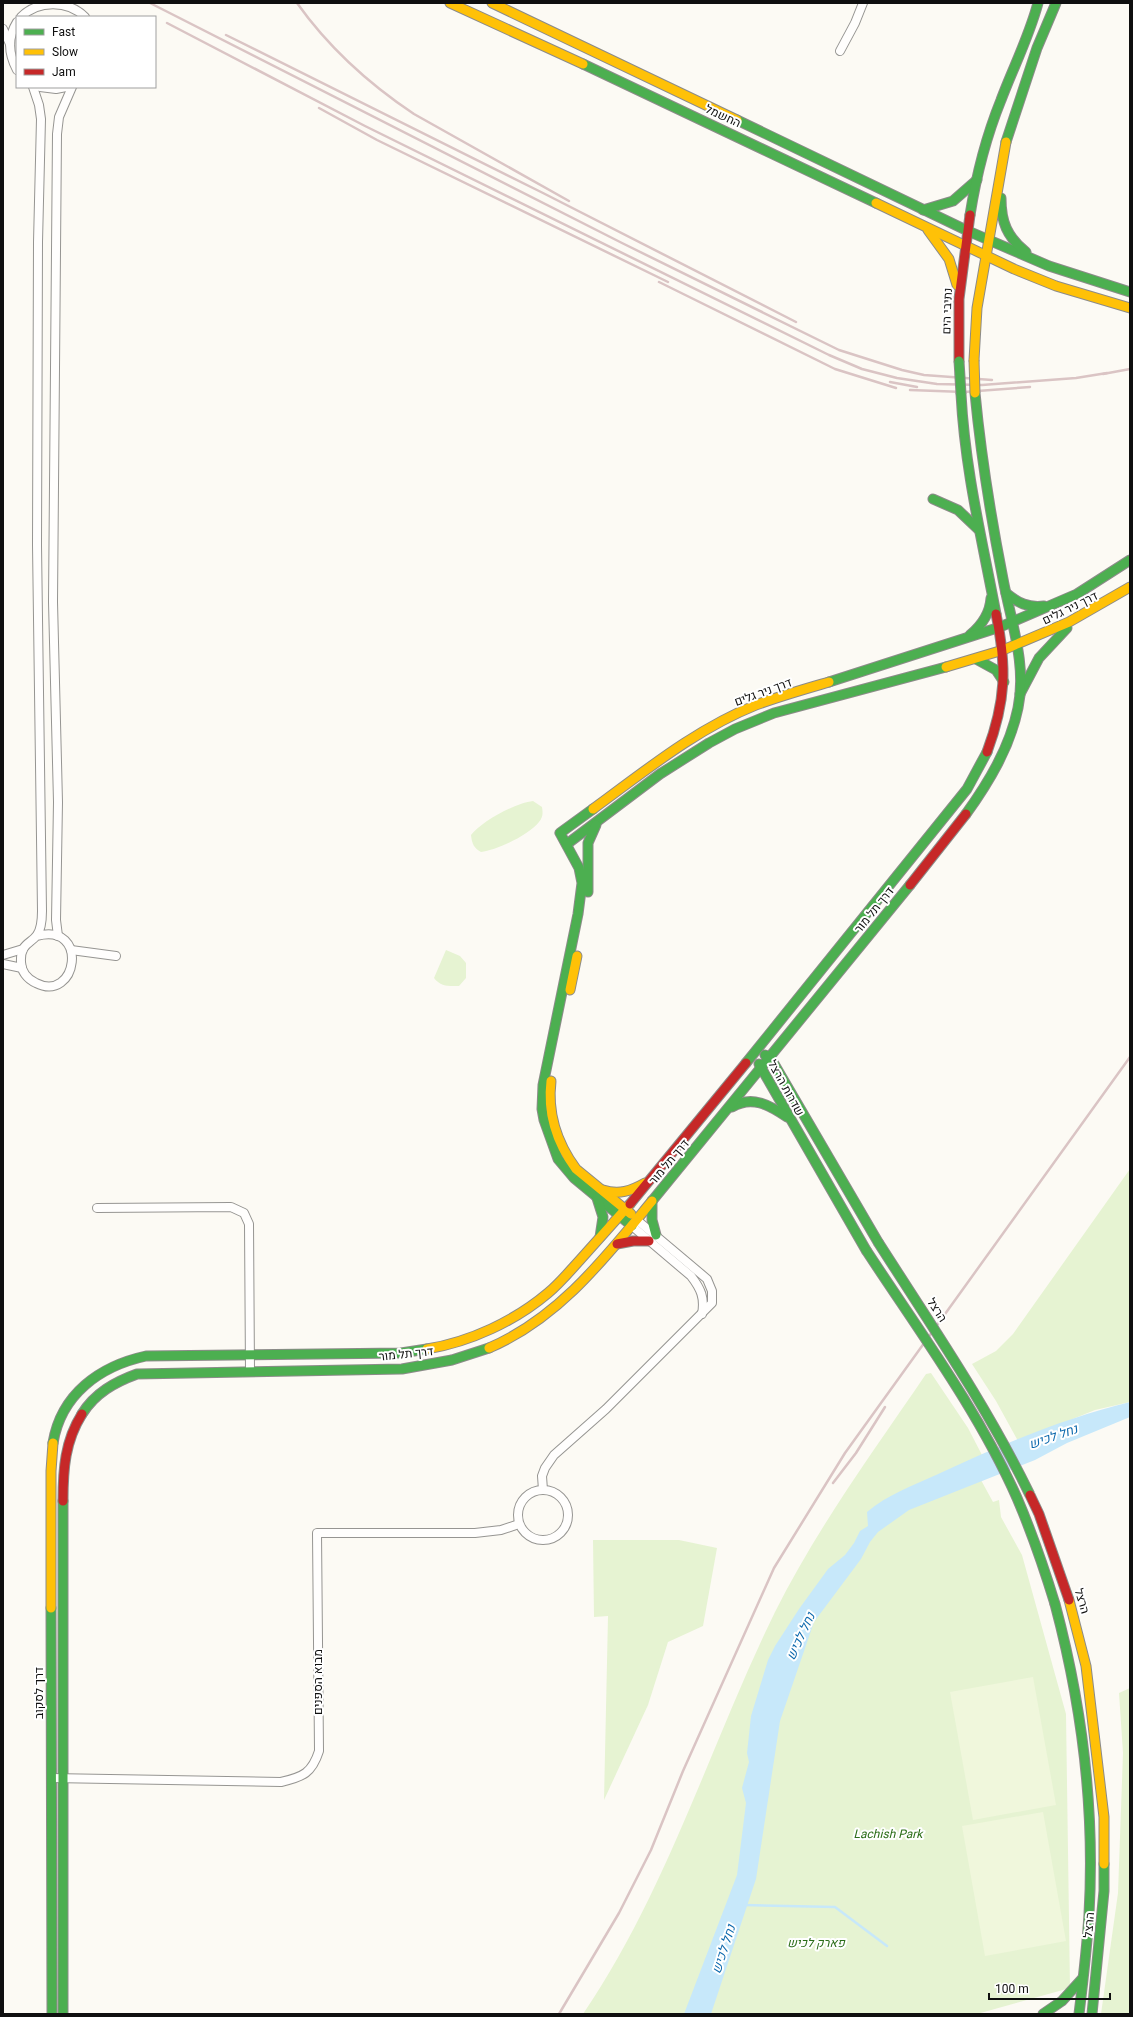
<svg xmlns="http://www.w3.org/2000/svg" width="1133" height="2017" viewBox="0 0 1133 2017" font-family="Georgia,Heebo,serif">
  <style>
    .green { fill: #e6f3d2 }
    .pitch { fill: #f0f7dc }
    .water { fill: #c7e8fa }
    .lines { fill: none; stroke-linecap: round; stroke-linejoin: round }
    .stream { stroke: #c7e8fa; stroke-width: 2.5 }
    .street-casing { stroke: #969592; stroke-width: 10 }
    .fast-casing { stroke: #8c8b89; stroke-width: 11 }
    .slow-casing { stroke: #8c8b89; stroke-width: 11 }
    .jam-casing { stroke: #8c8b89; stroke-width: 11 }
    .street { stroke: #fffefd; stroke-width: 8 }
    .fast { stroke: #4caf50; stroke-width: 9 }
    .slow { stroke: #ffc107; stroke-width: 9 }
    .jam { stroke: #c62828; stroke-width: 9 }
    .rail { stroke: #dac4c4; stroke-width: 2.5 }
    .fast-bridge-casing { stroke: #8c8b89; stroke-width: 11; stroke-linecap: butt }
    .slow-bridge-casing { stroke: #8c8b89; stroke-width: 11; stroke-linecap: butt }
    .jam-bridge-casing { stroke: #8c8b89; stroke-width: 11; stroke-linecap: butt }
    .fast-bridge { stroke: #4caf50; stroke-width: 9 }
    .slow-bridge { stroke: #ffc107; stroke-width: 9 }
    .jam-bridge { stroke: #c62828; stroke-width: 9 }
    .labels { text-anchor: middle; stroke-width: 4; stroke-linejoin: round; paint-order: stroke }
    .street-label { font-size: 12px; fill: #0f0f0f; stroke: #fff }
    .park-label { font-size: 12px; font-style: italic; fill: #2b6d18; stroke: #fff }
    .water-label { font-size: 13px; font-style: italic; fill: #0c69ad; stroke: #fff }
  </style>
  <rect width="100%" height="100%" fill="#fcfaf4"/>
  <!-- green -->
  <g class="green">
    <path d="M533 801 542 807C543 813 543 817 539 822 529 835 497 850 481 852 474 848 472 844 471 835 481 822 515 803 533 801Z"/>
    <path d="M446 950 460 956 466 963V978L459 986C448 986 441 987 434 978Z"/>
    <polygon points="1130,1169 1130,1402 1095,1410 1018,1441 996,1401 972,1364 996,1351 1013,1334"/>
    <path d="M931 1373 968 1428 982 1455 970 1460 993 1502 999 1500 1001 1517 1022 1555 1066 1714 1070 1988 977 2014H583C667 1891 710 1745 775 1612 817 1528 873 1452 926 1374Z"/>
    <polygon points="593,1540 679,1540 717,1548 703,1626 668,1642 648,1705 604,1800 608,1616 594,1617"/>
    <polygon points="1130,1688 1130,2014 1101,2014 1118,1893 1123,1753 1119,1693"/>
  </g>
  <!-- pitch -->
  <g class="pitch">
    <polygon points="1033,1677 1056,1805 973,1820 950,1692"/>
    <polygon points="1043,1812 1066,1941 985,1956 962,1826"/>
  </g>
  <!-- water -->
  <path class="water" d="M1130 1402V1417L1067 1443 1035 1460 909 1510 878 1532 870 1542 861 1559 814 1622 780 1721 756 1879 711 2014H684L737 1875 746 1803 742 1788 749 1762 747 1753 751 1716 768 1660 775 1646 799 1609 828 1569 845 1555 854 1543 860 1531 868 1526 867 1512C887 1495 912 1486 936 1475 998 1446 1064 1418 1130 1402Z"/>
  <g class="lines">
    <!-- stream -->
    <polyline class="stream" points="744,1905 835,1907 887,1946"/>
    <defs>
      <g id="street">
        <path d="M21 17C38 0 68 0 85 17"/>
        <path d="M17 22C7 38 9 55 17 70"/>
        <polyline points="3,29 10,44"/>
        <polyline points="840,51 855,23 863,3"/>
        <path d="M33 87 39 105 41 119 38 242 37 545 42 911C42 918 42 928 37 935 31 944 20 943 21 962 21 971 27 979 36 983 77 1004 90 922 37 936"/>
        <polyline points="40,87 56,89 66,87"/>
        <polyline points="58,936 56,920 58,802 53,602 57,134 59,117 72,87"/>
        <polyline points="71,950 116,956"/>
        <polyline points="3,955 23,949"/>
        <polyline points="3,964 22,968"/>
        <polyline points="97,1208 231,1207 244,1213 249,1224 250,1372"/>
        <path d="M632 1226 691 1276C701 1289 705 1298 702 1314"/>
        <circle cx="543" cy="1515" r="25"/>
        <polyline points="543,1490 542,1476 545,1468 554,1455 606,1409 712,1303 712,1291 707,1279 637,1220"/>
        <path d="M51 1778 281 1782C303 1777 312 1773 319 1751L317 1533H475L501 1530 519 1524"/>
      </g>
      <g id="fast">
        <polyline points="583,64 876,203"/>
        <polyline points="737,120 968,231 1049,266 1130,292"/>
        <polyline points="1006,142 1037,48 1056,3"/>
        <path d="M1001 198C1001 222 1007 237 1026 252"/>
        <polyline points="923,210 953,201 977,180"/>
        <path d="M970 215C976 177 986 137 1001 100 1013 68 1029 37 1038 3"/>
        <path d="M961 394C965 471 982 539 996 614"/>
        <polyline points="933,499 958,510 978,529"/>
        <path d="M1006 593C1018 603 1028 608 1044 606"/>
        <polyline points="1000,627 1077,594 1130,560"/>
        <path d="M970 635C982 625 990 614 991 598"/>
        <polyline points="976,659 996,670 1004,682"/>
        <polyline points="829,682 1000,627"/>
        <polyline points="1020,694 1039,658 1067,628"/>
        <polyline points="593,809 560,833 579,868 582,883 578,914 543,1085 542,1109 544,1120 558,1159 574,1178 632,1226"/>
        <path d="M966 814C989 782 1010 747 1018 708 1027 665 1011 622 1003 579 991 518 981 456 975 393"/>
        <polyline points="567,844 660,774 709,743 735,729 774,713 946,667"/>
        <polyline points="588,892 588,843 596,825"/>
        <polyline points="765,1055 770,1057 878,1242"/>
        <polyline points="746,1063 967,789 987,752"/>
        <polyline points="759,1064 866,1250"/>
        <path d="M732 1107C752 1095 769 1105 787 1117"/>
        <polyline points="597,1198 603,1217 600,1237"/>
        <polyline points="652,1201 652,1220 656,1235"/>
        <polyline points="652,1201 910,885"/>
        <path d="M82 1414C95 1393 115 1382 137 1374L402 1369 452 1360 489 1348"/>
        <path d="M53 1443C61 1394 100 1366 146 1356L401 1353 427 1349"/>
        <polyline points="63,1501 63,2014"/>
        <path d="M1055 1604C1082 1705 1095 1809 1089 1914 1087 1948 1083 1981 1079 2014"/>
        <polyline points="51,1608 52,2014"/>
        <polyline points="1043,2014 1062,2001 1082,1979"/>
        <polyline points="1092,2014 1104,1891 1104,1864"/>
      </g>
      <g id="slow">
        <polyline points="450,3 583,64"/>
        <polyline points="492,3 737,120"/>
        <polyline points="876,203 1014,269 1056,286 1130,308"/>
        <polyline points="928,230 949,259 957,285"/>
        <polyline points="974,360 977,308 1006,142"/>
        <polyline points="1003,650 1069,622 1130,587"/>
        <polyline points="946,667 1003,650"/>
        <path d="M593 809C645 771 696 729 756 705 780 696 805 689 829 682"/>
        <polyline points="570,990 577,956"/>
        <path d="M551 1081C547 1114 557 1143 576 1169L631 1214"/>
        <path d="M603 1190C619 1195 631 1191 645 1183"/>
        <path d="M489 1348C559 1318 605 1258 652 1201"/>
        <path d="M427 1349C470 1342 515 1321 548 1293 559 1284 569 1272 579 1261 596 1242 613 1223 630 1204"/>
        <polyline points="1069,1600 1086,1666 1104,1817 1104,1864"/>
        <polyline points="51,1608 51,1471 53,1443"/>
      </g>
      <g id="jam">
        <polyline points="959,361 959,299 970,215"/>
        <path d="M987 752C1006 701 1007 667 996 614"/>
        <polyline points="910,885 966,814"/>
        <polyline points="630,1204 746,1063"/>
        <polyline points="617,1244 633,1241 649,1241"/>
        <path d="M63 1501C63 1469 65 1441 82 1414"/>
      </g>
    </defs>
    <!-- street casing -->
    <use href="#street" class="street-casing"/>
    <!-- fast casing -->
    <use href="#fast" class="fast-casing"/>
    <!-- slow casing -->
    <use href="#slow" class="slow-casing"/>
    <!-- jam casing -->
    <use href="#jam" class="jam-casing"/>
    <!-- street -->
    <use href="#street" class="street"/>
    <!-- fast -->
    <use href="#fast" class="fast"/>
    <!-- slow -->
    <use href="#slow" class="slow"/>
    <!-- jam -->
    <use href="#jam" class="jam"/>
    <!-- rail -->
    <g class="rail">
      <polyline points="150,3 622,243 839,350 902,370 924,375 992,380"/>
      <path d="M297 3C329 48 369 84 414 114L569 201"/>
      <polyline points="167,23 365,126 829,355 862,369 897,378 937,384 982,385 1076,378 1107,373"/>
      <polyline points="226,35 543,193 796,322"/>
      <polyline points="319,108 377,140 668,282"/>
      <polyline points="659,282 835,369 896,388"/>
      <polyline points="1103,374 1130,369"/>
      <polyline points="890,382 917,387"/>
      <polyline points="910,390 964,392 1030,387"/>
      <polyline points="833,1483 856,1453 885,1407"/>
      <polyline points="559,2014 619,1913 651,1850 683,1771 774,1568 845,1453 1130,1057"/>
    </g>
    <defs>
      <g id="fast-bridge">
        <polyline points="959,361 961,394"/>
        <path d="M878 1242C931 1325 987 1406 1030 1495"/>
        <path d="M866 1250C919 1331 978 1410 1017 1498 1032 1533 1044 1568 1055 1604"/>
      </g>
      <polyline id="slow-bridge" points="974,360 975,393"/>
      <polyline id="jam-bridge" points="1030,1495 1039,1514 1069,1600"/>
    </defs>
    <!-- fast-bridge casing -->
    <use href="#fast-bridge" class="fast-bridge-casing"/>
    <!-- slow-bridge casing -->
    <use href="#slow-bridge" class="slow-bridge-casing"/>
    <!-- jam-bridge casing -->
    <use href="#jam-bridge" class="jam-bridge-casing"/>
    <!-- fast-bridge -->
    <use href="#fast-bridge" class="fast-bridge"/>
    <!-- slow-bridge -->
    <use href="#slow-bridge" class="slow-bridge"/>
    <!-- jam-bridge -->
    <use href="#jam-bridge" class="jam-bridge"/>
  </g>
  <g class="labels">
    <!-- street labels -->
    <g class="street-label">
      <text transform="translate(723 116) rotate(25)" y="4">החשמל</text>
      <text transform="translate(947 311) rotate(-88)" y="4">נתיבי הים</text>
      <text transform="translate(1070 608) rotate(-26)" y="4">דרך ניר גלים</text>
      <text transform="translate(763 692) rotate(-20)" y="4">דרך ניר גלים</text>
      <text transform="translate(874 910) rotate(-51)" y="4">דרך תל מור</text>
      <text transform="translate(786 1088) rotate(61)" y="4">שדרות הרצל</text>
      <text transform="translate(669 1162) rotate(-50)" y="4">דרך תל מור</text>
      <text transform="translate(937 1310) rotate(57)" y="4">הרצל</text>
      <text transform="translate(406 1354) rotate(-6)" y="4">דרך תל מור</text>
      <text transform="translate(1082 1601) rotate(73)" y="4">הרצל</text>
      <text transform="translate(318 1682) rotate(-90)" y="4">מבוא הספנים</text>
      <text transform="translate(39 1693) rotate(-90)" y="4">דרך לסקוב</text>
      <text transform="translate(1089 1925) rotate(-85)" y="4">הרצל</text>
    </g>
    <!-- park labels -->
    <g class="park-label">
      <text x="888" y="1838">Lachish Park</text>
      <text x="816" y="1947">פארק לכיש</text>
    </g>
    <!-- water labels -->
    <g class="water-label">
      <text transform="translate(1053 1436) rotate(-19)" y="5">נחל לכיש</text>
      <text transform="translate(800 1636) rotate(-65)" y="5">נחל לכיש</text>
      <text transform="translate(723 1949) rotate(-72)" y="5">נחל לכיש</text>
    </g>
  </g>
  <!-- border -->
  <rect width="1133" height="2017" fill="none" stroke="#0f0f0f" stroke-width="8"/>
  <!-- legend -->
  <rect x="16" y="16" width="140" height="72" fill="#ffffff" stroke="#9f9f9f"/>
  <rect x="24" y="29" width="20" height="6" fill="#4caf50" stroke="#9f9f9f"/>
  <text x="52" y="36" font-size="12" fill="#0f0f0f">Fast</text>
  <rect x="24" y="49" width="20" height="6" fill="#ffc107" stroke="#9f9f9f"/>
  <text x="52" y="56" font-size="12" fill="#0f0f0f">Slow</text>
  <rect x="24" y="69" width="20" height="6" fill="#c62828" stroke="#9f9f9f"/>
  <text x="52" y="76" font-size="12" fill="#0f0f0f">Jam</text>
  <!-- scale -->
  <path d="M989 1993v6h121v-6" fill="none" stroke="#0f0f0f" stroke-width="2"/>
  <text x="995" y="1993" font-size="12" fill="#0f0f0f" stroke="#ffffff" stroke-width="3" paint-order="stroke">100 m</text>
</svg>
